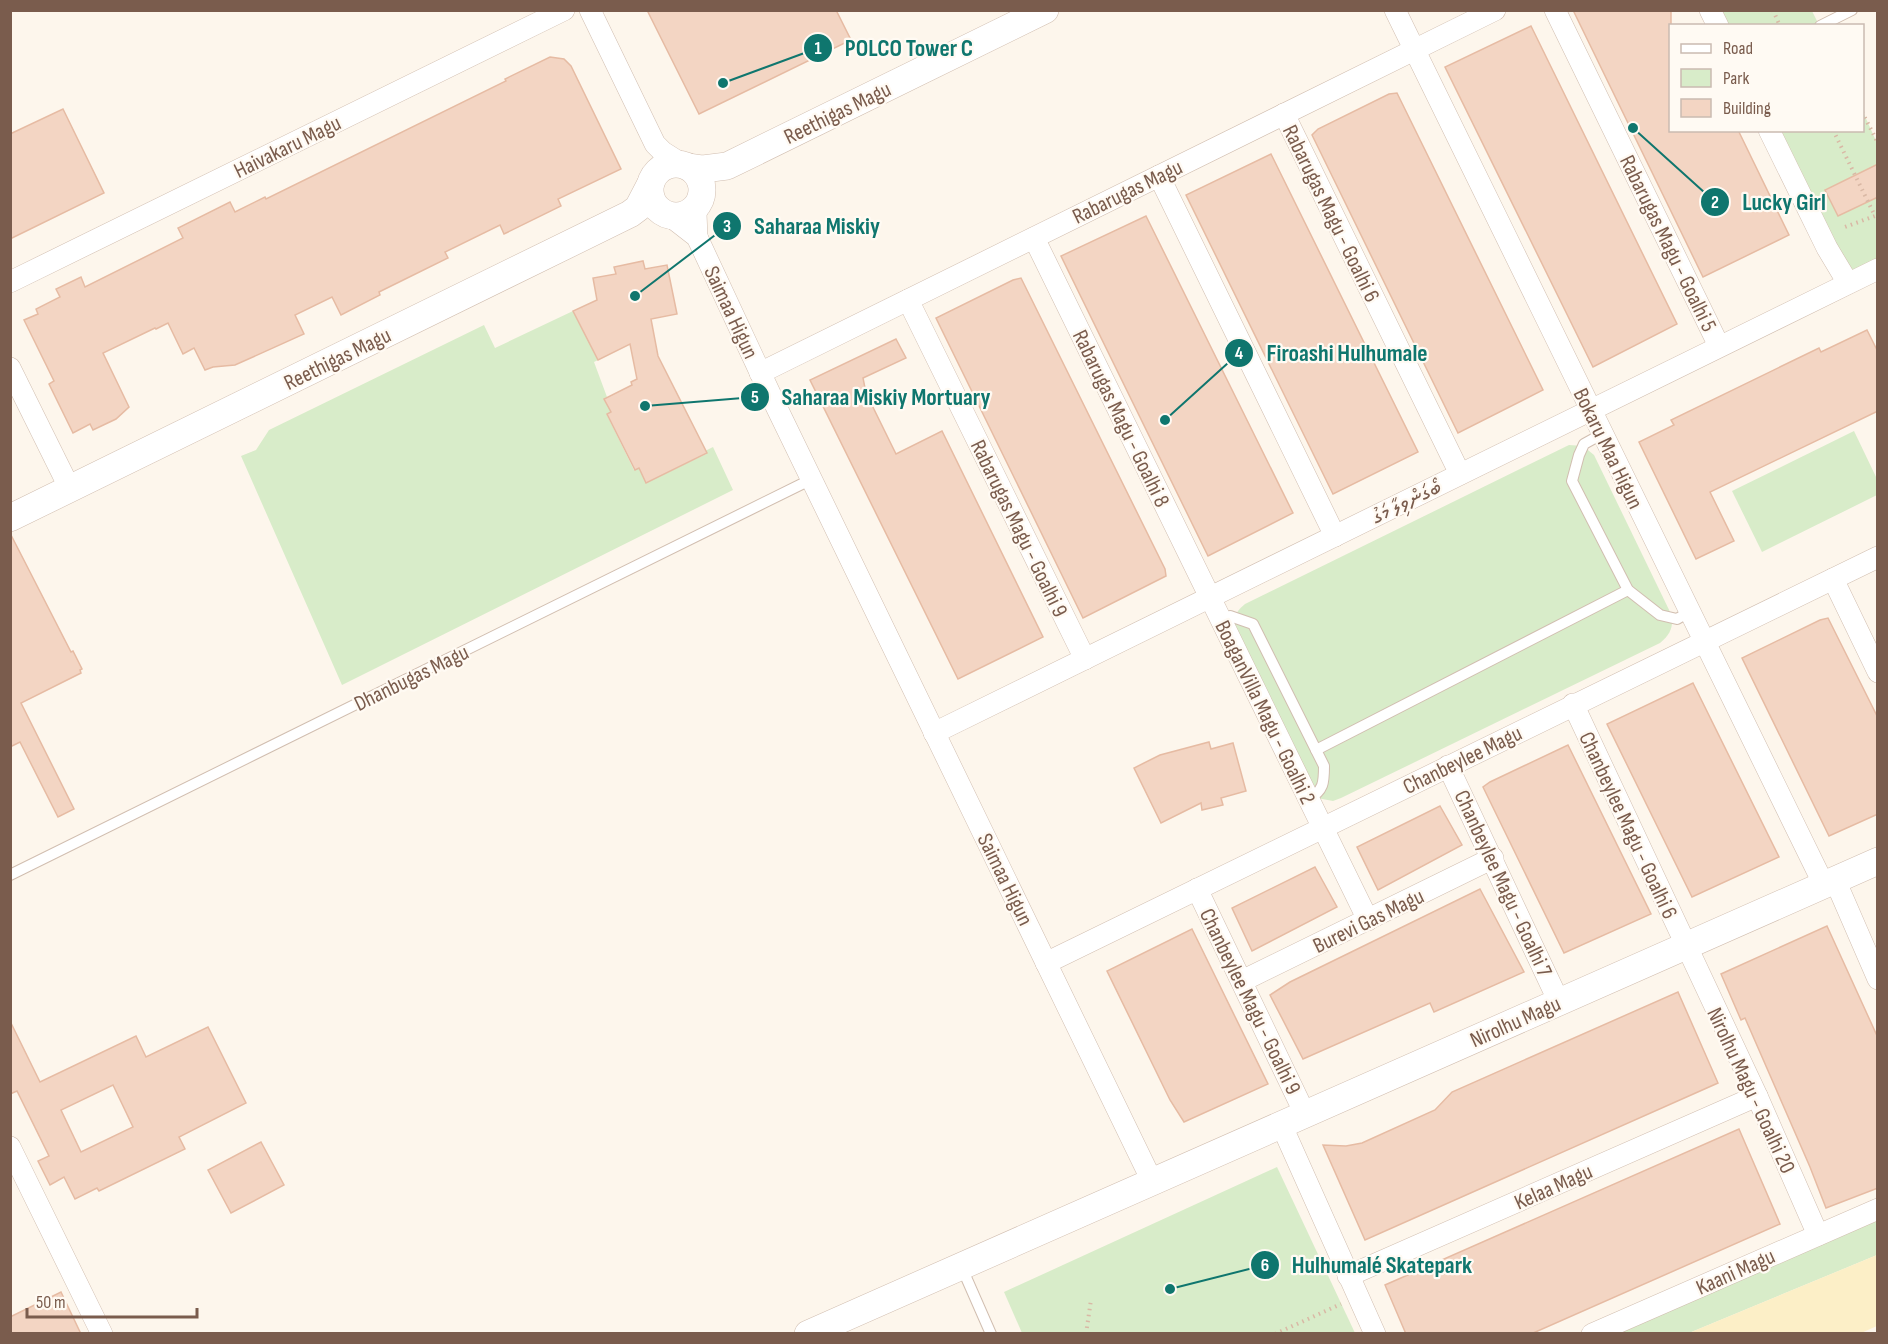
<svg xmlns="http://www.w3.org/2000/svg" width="1888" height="1344" viewBox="0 0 1888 1344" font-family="'Sofia Sans Condensed','Noto Sans Thaana',sans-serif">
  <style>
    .green { fill: #d8ecc9 }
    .sand { fill: #fcefc7 }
    .building { fill: #f3d5c3; stroke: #e6bba3; stroke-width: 1.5; fill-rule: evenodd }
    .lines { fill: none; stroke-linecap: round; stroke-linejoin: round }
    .service-casing { stroke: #d1beb0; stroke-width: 12 }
    .minor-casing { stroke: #d1beb0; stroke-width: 22 }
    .tertiary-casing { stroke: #d1beb0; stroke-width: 28 }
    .path { stroke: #d9b8a5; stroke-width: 4; stroke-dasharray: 1.5 4.5; stroke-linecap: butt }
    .service { stroke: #fff; stroke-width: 10 }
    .minor { stroke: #fff; stroke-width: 21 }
    .tertiary { stroke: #fff; stroke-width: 27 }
    .labels { text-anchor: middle; stroke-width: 4.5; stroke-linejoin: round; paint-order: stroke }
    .street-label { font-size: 22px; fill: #7a5c4d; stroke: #fffaf3 }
    .leader { fill: none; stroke: #0f766e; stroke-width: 2 }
    .callout-dot { fill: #0f766e; stroke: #fffaf3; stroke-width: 2 }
    .mark-label { font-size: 18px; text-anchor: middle; font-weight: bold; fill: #fff }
    .callout-label { font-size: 24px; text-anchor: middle; font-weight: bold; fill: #0f766e; stroke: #fffaf3; stroke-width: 4.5; stroke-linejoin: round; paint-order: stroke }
  </style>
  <rect width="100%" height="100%" fill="#fdf6ec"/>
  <!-- green -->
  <g class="green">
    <polygon points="1710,11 1812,11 1819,25 1718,25"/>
    <polygon points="1863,112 1877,143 1877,269 1848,283 1769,131 1862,130"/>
    <polygon points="573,311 598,360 594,362 607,397 604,399 611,412 607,415 634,470 639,468 646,483 706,454 705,451 713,447 733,490 342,685 241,456 256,450 269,430 484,325 495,348"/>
    <polygon points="1854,431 1877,479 1877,495 1762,552 1732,491"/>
    <path d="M1569 445 1583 446 1594 455 1672 616C1673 628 1670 635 1660 643L1341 798 1333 801 1317 798 1234 632C1234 619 1234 613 1245 604Z"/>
    <polygon points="1277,1167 1355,1333 1022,1333 1004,1292"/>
    <polygon points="1877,1208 1877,1255 1689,1333 1592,1334"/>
  </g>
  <!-- sand -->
  <polygon class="sand" points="1877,1255 1877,1326 1861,1333 1689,1333"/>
  <!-- building -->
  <g class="building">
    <polygon points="647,10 836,10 851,40 699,114"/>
    <polygon points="1573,10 1671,10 1671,130 1738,130 1789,235 1703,277"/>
    <polygon points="1531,26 1677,324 1593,367 1445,67"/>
    <polygon points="550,57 564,59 571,66 621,169 558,199 561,206 504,234 500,225 445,252 448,258 379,292 380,295 341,315 332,297 295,315 304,334 235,365 213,367 205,370 194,348 183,354 168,323 156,329 155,328 103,353 129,407 116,419 93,430 90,424 73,433 49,384 54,381 24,320 38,314 36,309 60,297 56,289 81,277 85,287 183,238 178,228 230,202 235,212 265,197 266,199 506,81 505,79"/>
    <polygon points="1397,93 1543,390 1458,433 1312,135 1318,129 1389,94"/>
    <polygon points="63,109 104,193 10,239 10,134"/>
    <polygon points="1271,154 1418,452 1333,494 1186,195"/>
    <polygon points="1878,164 1878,197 1838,216 1825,190"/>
    <polygon points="1146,216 1293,513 1208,556 1061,256"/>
    <polygon points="643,261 645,269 667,265 677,314 651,319 658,356 707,453 646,483 639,468 635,470 607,414 611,412 604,399 632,385 631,382 637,379 630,344 598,360 573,311 597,300 593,278 616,274 614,267"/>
    <polygon points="1021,278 1165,569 1166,576 1083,618 936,318 1013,280"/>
    <polygon points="1867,330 1878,352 1878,411 1710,492 1734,541 1696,559 1639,442 1674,425 1671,420 1819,348 1821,352"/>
    <polygon points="896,339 906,358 863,378 866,393 896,454 942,431 1043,637 958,679 810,380"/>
    <polygon points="10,533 71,652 73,651 82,669 80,670 81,673 21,703 74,809 58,817 20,742 10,747"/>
    <polygon points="1828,618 1878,718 1878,814 1829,836 1742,658 1820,620"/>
    <polygon points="1693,683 1779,857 1692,897 1607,724"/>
    <polygon points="1209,742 1211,749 1233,743 1246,791 1221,798 1223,805 1202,810 1201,803 1161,823 1134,768 1160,755"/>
    <polygon points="1568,745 1651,914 1564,953 1483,787 1490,782"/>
    <polygon points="1440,806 1462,845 1378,890 1357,847"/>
    <polygon points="1315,867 1337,907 1252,951 1232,908"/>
    <polygon points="1480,889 1524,972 1434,1012 1430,1003 1303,1059 1270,995 1290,982"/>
    <polygon points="1827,926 1878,1038 1878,1188 1826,1208 1810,1167 1745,1018 1741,1020 1721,974"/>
    <polygon points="1192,929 1268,1084 1184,1122 1170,1100 1107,971"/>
    <polygon points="1678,992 1718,1083 1365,1240 1323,1145 1346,1146 1362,1143 1435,1110 1452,1092"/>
    <path d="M10 1021 40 1082 136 1036 146 1057 208 1027 246 1103 179 1137 185 1149 99 1191 97 1188 75 1199 64 1177 50 1185 38 1161 49 1156 17 1091 10 1094ZM113 1085 133 1127 81 1152 61 1110Z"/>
    <polygon points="1739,1129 1780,1224 1531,1334 1406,1334 1385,1285"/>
    <polygon points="261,1142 284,1185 231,1213 208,1170"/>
    <polygon points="61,1292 81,1334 10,1334 10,1317"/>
  </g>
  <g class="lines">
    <defs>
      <g id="service">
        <polyline points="1820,26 1852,10"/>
        <polyline points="1602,434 1584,444 1579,455 1572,481 1628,590 1660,615 1677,619 1689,612"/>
        <path d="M1221 620 1230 616 1253 624 1324 766C1324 782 1324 791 1308 799"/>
        <polyline points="1316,750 1628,590"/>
        <polyline points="10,875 812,479"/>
        <polyline points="962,1268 991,1334"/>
      </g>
      <g id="minor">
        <polyline points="590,10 655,144 663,152 682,164"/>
        <polyline points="1395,10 1824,885"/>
        <polyline points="1555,10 1719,346"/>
        <polyline points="1710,10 1718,26"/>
        <polyline points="1284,114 1460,474"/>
        <polyline points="1769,130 1827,248 1848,283"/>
        <polyline points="1159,176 1335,536"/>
        <polyline points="670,216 697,237 773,400 1152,1181"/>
        <polyline points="697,237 696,214 699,204"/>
        <polyline points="1034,238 1368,920"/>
        <polyline points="10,282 564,10"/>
        <polyline points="908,300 1085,659"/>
        <polyline points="10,368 70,489"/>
        <polyline points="760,373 1495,10"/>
        <polyline points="1833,579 1878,672"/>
        <polyline points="1573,704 1757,1096 1818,1235"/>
        <polyline points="934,733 1878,269"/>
        <polyline points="1448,766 1559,1002"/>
        <polyline points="1835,880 1878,979"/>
        <polyline points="1197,889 1305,1114"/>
        <polyline points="1046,963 1878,557"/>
        <polyline points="1242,981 1493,858"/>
        <polyline points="1281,1124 1375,1334"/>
        <polyline points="10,1147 102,1334"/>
        <polyline points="1348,1276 1757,1096"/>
        <polyline points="1592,1334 1878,1209"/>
      </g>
      <g id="tertiary">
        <circle cx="676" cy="190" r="26"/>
        <polyline points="689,167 703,169 727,166 1045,10"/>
        <polyline points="10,518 630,214 638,208 650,185"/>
        <polyline points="808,1334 1878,861"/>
      </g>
    </defs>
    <!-- service casing -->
    <use href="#service" class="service-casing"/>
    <!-- minor casing -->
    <use href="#minor" class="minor-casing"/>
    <!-- tertiary casing -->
    <use href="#tertiary" class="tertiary-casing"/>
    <!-- path -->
    <g class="path">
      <polyline points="1773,10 1780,26"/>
      <polyline points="1862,112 1878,143"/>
      <polyline points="1833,130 1875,216 1842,228"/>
      <polyline points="1086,1334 1091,1300"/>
      <polyline points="1275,1334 1341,1304"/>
    </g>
    <!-- service -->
    <use href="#service" class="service"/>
    <!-- minor -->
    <use href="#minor" class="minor"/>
    <!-- tertiary -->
    <use href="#tertiary" class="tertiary"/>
  </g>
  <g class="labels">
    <!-- street labels -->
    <g class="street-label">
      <text transform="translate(837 112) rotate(-26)" y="8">Reethigas Magu</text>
      <text transform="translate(287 146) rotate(-26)" y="8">Haivakaru Magu</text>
      <text transform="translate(1127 191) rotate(-26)" y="8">Rabarugas Magu</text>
      <text transform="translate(1332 213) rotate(64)" y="8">Rabarugas Magu - Goalhi 6</text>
      <text transform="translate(1669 243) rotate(64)" y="8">Rabarugas Magu - Goalhi 5</text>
      <text transform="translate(732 312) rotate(65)" y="8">Saimaa Higun</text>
      <text transform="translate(337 358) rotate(-26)" y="8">Reethigas Magu</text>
      <text transform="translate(1122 418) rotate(64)" y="8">Rabarugas Magu - Goalhi 8</text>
      <text transform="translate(1609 448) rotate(64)" y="8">Bokaru Maa Higun</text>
      <text transform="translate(1406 501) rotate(-26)" y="8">ބޯގަންވިލާ މަގު</text>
      <text transform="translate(1020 528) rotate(64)" y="8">Rabarugas Magu - Goalhi 9</text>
      <text transform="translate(411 677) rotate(-26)" y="8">Dhanbugas Magu</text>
      <text transform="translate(1266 712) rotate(64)" y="8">BoaganVilla Magu - Goalhi 2</text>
      <text transform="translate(1462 759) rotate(-26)" y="8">Chanbeylee Magu</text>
      <text transform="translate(1629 825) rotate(65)" y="8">Chanbeylee Magu - Goalhi 6</text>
      <text transform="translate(1006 879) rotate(64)" y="8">Saimaa Higun</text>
      <text transform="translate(1504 883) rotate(65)" y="8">Chanbeylee Magu - Goalhi 7</text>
      <text transform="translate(1368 920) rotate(-26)" y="8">Burevi Gas Magu</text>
      <text transform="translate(1251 1001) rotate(64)" y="8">Chanbeylee Magu - Goalhi 9</text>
      <text transform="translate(1515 1021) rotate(-24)" y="8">Nirolhu Magu</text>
      <text transform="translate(1752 1090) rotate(65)" y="8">Nirolhu Magu - Goalhi 20</text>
      <text transform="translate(1553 1186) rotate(-24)" y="8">Kelaa Magu</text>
      <text transform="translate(1735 1271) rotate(-24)" y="8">Kaani Magu</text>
    </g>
  </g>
  <!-- callouts -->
  <path class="leader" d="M723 83L818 48M1633 128L1715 202M635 296L727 226M1165 420L1239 353M645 406L755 397M1170 1289L1265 1265"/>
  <g class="callout-dot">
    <circle cx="723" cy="83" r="6"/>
    <circle cx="1633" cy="128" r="6"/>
    <circle cx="635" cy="296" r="6"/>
    <circle cx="1165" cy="420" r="6"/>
    <circle cx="645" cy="406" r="6"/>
    <circle cx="1170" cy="1289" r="6"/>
    <circle cx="818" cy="48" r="15"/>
    <circle cx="1715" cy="202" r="15"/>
    <circle cx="727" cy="226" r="15"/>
    <circle cx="1239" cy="353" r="15"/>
    <circle cx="755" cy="397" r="15"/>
    <circle cx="1265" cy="1265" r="15"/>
  </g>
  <g class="mark-label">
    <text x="818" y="54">1</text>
    <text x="1715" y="208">2</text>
    <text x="727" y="232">3</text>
    <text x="1239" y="359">4</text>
    <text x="755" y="403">5</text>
    <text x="1265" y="1271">6</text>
  </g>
  <g class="callout-label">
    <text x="909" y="56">POLCO Tower C</text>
    <text x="1784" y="210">Lucky Girl</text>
    <text x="817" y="234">Saharaa Miskiy</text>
    <text x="1347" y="361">Firoashi Hulhumale</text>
    <text x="886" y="405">Saharaa Miskiy Mortuary</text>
    <text x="1382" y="1273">Hulhumalé Skatepark</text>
  </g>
  <!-- border -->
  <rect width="1888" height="1344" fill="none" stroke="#7a5c4d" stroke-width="24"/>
  <!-- legend -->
  <rect x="1669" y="24" width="195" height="108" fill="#fffaf3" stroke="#cabbb1" stroke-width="1.5"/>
  <rect x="1681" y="44" width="30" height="9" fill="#ffffff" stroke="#cabbb1" stroke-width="1.5"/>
  <text x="1723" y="54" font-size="18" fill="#7a5c4d">Road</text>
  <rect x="1681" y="69" width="30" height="18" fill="#d8ecc9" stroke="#cabbb1" stroke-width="1.5"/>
  <text x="1723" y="84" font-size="18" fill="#7a5c4d">Park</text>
  <rect x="1681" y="99" width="30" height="18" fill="#f3d5c3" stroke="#cabbb1" stroke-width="1.5"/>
  <text x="1723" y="114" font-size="18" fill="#7a5c4d">Building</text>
  <!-- scale -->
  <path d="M27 1308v9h170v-9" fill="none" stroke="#7a5c4d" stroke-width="3"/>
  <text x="36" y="1308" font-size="18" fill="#7a5c4d" stroke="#fffaf3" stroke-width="4.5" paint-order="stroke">50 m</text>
</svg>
